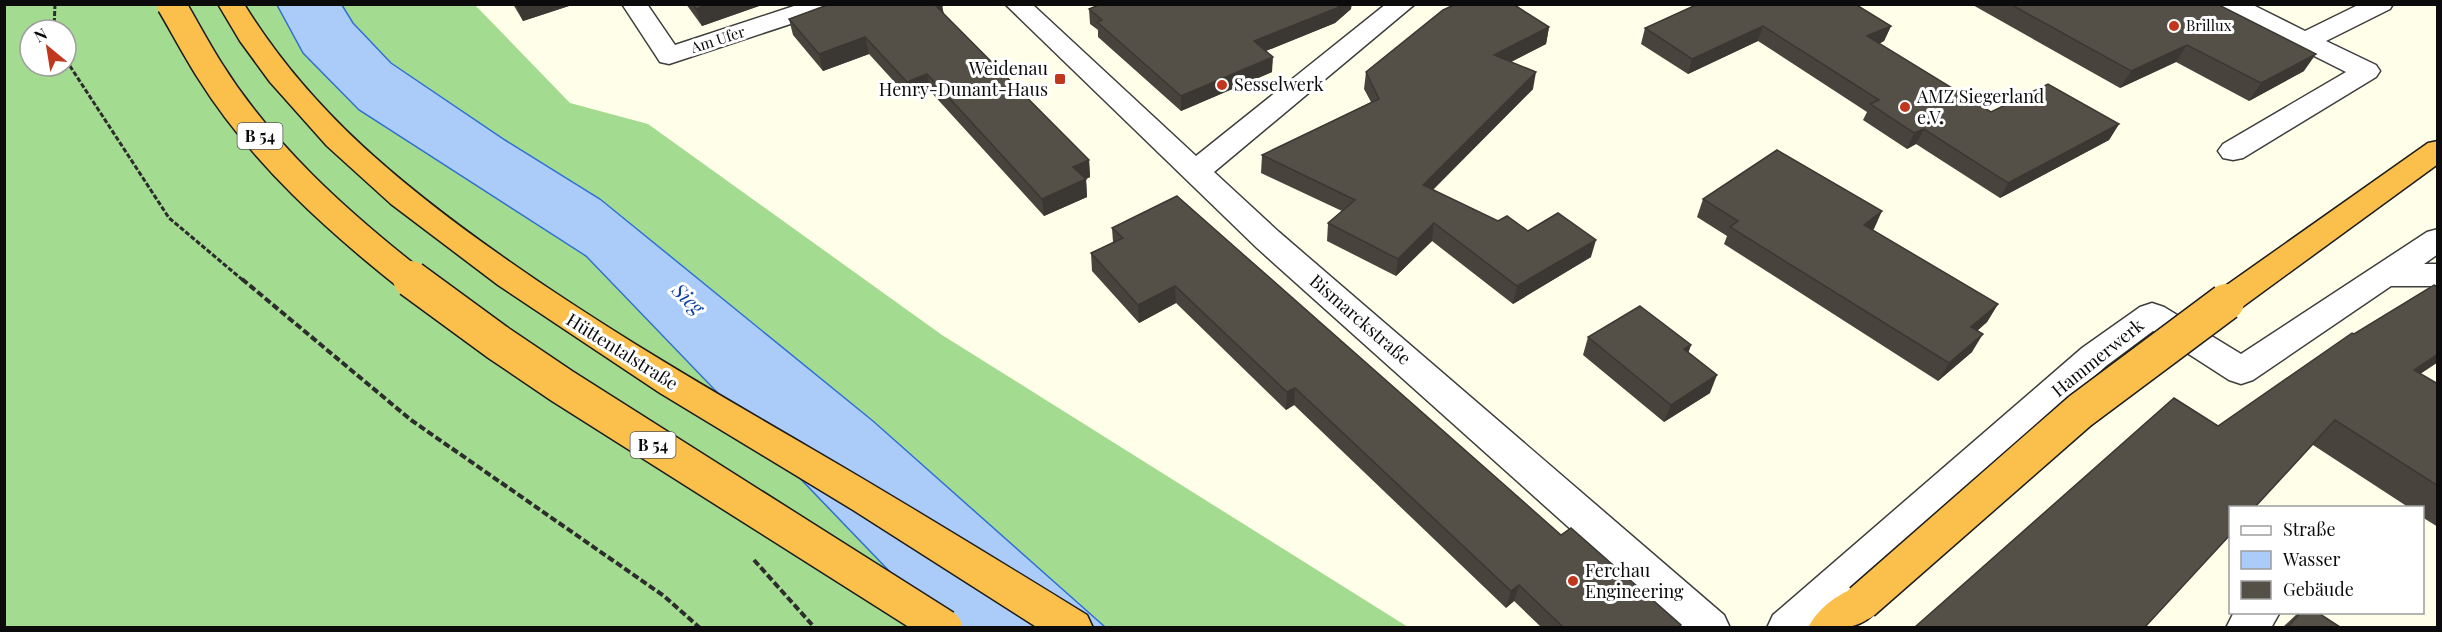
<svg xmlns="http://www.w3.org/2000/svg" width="2442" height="632" viewBox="0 0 2442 632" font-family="'Playfair Display',serif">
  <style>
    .forest { fill: #a3dc90; fill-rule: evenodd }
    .water { fill: #abccf9; stroke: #2f70d3; stroke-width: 1.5 }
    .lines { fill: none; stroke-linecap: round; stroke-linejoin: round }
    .minor-casing { stroke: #3e3e3e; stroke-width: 3 }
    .highway-casing { stroke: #1c1c1c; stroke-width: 3 }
    .path-far1 { stroke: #2d2d2d; stroke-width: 3; stroke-dasharray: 5 2; stroke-linecap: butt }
    .path { stroke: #2d2d2d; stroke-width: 4; stroke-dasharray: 7 3; stroke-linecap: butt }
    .minor { fill: #fff; fill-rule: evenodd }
    .highway { fill: #fbbf4b; fill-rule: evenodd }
    .highway-bridge-far1-casing { stroke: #1c1c1c; stroke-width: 31; stroke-linecap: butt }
    .highway-bridge-casing { stroke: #1c1c1c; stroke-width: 39; stroke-linecap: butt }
    .highway-bridge-far1 { stroke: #fbbf4b; stroke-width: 28 }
    .highway-bridge { stroke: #fbbf4b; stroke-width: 36 }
    .wall { fill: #48443d }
    .shaded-wall { fill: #3b3732 }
    .building { fill: #544f47; stroke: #3b3732; stroke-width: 1.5 }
    .poi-dot { fill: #c0371e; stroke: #fff; stroke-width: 2 }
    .labels { text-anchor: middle; stroke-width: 6; stroke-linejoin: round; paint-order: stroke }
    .far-poi-label { font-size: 15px; fill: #0b0b0b; stroke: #fff; text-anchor: start }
    .far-street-label { font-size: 15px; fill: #0b0b0b; stroke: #fff }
    .shield { fill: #fff; stroke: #545454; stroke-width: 1.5 }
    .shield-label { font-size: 16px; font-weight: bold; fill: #0b0b0b }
    .poi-label { font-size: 18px; fill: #0b0b0b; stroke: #fff; text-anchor: start }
    .street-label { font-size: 18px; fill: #0b0b0b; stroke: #fff }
    .water-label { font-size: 20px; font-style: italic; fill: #1044a1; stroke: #fff }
  </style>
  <rect width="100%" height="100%" fill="#ffffe9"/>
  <!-- forest -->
  <path class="forest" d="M4 5H475L570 103 648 124 942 335 1408 627H5ZM30 30H66V66H30Z"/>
  <!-- water -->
  <polygon class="water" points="277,5 342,5 353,23 391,63 505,140 600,199 873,421 1105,627 943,627 586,256 359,110 303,53"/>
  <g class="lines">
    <defs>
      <g id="minor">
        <polygon points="622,4 647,4 675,45 800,4 839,4 836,9 669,64 660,62"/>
        <polygon points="1005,4 1032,4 1196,156 1386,4 1415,4 1214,172 1279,232 1724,615 1730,628 1681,628 1257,248"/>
        <polygon points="2218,4 2251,4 2305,31 2360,4 2393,4 2390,9 2326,41 2376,65 2380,71 2376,77 2243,158 2233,160 2223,158 2218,151 2223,144 2346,72 2221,9"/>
        <polygon points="2438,229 2438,254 2424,264 2438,264 2438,286 2391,286 2253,380 2241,384 2229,380 2153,331 2106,366 1816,628 1767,628 1773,615 2082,348 2140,307 2152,303 2164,307 2241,354 2427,232"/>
        <polygon points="2234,612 2280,612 2271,628 2226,628"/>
      </g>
      <g id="highway">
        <path d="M218 4H244C310 111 401 185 503 257 602 327 707 388 812 449 905 503 996 559 1087 615L1093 628H1038L853 510 660 393 498 285 391 204 327 146 270 82 240 41Z"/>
        <polygon points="2438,141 2438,164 2238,310 2226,314 2214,310 2210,302 2214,294 2428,143"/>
        <path d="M1862 585 1876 590 1882 602C1866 632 1840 628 1808 628 1818 607 1841 592 1862 585Z"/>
      </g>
    </defs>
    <!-- minor casing -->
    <use href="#minor" class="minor-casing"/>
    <!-- highway casing -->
    <use href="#highway" class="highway-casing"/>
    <!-- path-far1 -->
    <g class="path-far1">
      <polyline points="54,30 55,4"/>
      <polyline points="66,60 169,218 244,281"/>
    </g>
    <!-- path -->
    <g class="path">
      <polyline points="242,279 411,420 664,596 700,628"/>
      <polyline points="754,560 815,628"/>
    </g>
    <!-- minor -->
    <use href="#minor" class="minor"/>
    <!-- highway -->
    <use href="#highway" class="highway"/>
    <defs>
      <path id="highway-bridge-far1" d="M171 4C184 26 196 49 210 71 262 154 337 221 413 281"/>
      <g id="highway-bridge">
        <polyline points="411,279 497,342 562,386 944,628"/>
        <polyline points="1862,602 2080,411 2226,302"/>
      </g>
    </defs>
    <!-- highway-bridge-far1 casing -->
    <use href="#highway-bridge-far1" class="highway-bridge-far1-casing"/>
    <!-- highway-bridge casing -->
    <use href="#highway-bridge" class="highway-bridge-casing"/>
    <!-- highway-bridge-far1 -->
    <use href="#highway-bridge-far1" class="highway-bridge-far1"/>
    <!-- highway-bridge -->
    <use href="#highway-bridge" class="highway-bridge"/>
  </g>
  <!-- wall -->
  <g class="wall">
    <polygon points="513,4 575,4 523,21"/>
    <polygon points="686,4 765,4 702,26"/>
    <polygon points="1698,4 1891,26 1884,41 1879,44 1991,112 2119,124 2109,140 2000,198 1916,144 1907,149 1863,120 1867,112 1758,41 1688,74 1641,44 1645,28"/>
    <polygon points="1971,4 2220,4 2220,6 2304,71 2249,101 2176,62 2120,88"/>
    <polygon points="942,6 944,14 1089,160 1090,177 1086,179 1087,197 1044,216 930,91 910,99 869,54 823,71 793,35 789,19"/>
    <polygon points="1089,9 1351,9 1335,23 1266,51 1272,72 1181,111 1098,37 1098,30 1090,24"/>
    <polygon points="1549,27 1546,44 1511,62 1533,89 1433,190 1498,221 1528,231 1591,257 1513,304 1432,241 1396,276 1327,241 1328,223 1342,211 1261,173 1262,155 1371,102 1364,89 1366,72"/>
    <polygon points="1703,199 1874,229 1872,230 1998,304 1987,322 1977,331 1972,352 1938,381 1724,244 1727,236 1697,217"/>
    <polygon points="1112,228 1561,535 1681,625 1680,627 1541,627 1514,601 1506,608 1294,405 1286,410 1176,303 1139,323 1092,271 1091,253 1113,242"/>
    <polygon points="2438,287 2438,362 2420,374 2438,384 2438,527 2422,517 2422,507 2408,507 2313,445 2218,426 2354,334"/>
    <polygon points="1588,337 1691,345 1688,352 1710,393 1664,422 1583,355"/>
    <polygon points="2299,612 2317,612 2340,627 2283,627"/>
  </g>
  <!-- shaded-wall -->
  <g class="shaded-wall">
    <polygon points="516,4 575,4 523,21"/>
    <polygon points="709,4 765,4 702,26 696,9"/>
    <polygon points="1341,4 1352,4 1351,9 1335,23 1253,56 1254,41"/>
    <polygon points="942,6 945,22 937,7"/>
    <polygon points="1763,26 1758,41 1688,74 1692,59"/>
    <polygon points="1891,26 1884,41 1861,52 1867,36"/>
    <polygon points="1549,27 1546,44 1491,72 1494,55"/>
    <polygon points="865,37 869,54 823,71 819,54"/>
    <polygon points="2187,45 2176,62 2120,88 2131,71"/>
    <polygon points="2316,54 2304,71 2249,101 2261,83"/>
    <polygon points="1273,57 1272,72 1181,111 1181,96"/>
    <polygon points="1536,72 1533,89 1420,202 1423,185"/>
    <polygon points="927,74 930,91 910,99 907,82"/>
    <polygon points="2119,124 2109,140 2000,198 2008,183"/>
    <polygon points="1924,129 1916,144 1907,149 1914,133"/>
    <polygon points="1089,160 1090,177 1086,179 1087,197 1044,216 1042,199 1073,167"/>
    <polygon points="1882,211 1874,229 1856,243 1864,225"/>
    <polygon points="1434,223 1432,241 1396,276 1398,259"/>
    <polygon points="1596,240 1591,257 1513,304 1517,286"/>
    <polygon points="1175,286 1176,303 1139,323 1138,305"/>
    <polygon points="1998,304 1987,322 1961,345 1971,327"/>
    <polygon points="1983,334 1972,352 1938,381 1949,363"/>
    <polygon points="1691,345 1685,363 1684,349"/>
    <polygon points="2438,354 2438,362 2390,394 2414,370"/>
    <polygon points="1717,375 1710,393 1664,422 1671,405"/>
    <polygon points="1295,388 1294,405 1286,410 1287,392"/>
    <polygon points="1519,585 1514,601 1506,608 1511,591"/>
  </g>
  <!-- building -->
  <g class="building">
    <polygon points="693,4 709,4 696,9"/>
    <polygon points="830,4 941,4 942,6 937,7 1089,160 1073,167 1086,179 1042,199 927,74 907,82 865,37 819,54 789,19"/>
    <polygon points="1101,4 1341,4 1337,8 1254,41 1273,57 1181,96 1097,22 1102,20 1089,9"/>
    <polygon points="1456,4 1513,4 1549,27 1494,55 1536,72 1423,185 1498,221 1507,216 1528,231 1558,213 1596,240 1517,286 1434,223 1398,259 1328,223 1355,200 1262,155 1379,99 1366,72 1443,10"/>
    <polygon points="1698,4 1855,4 1891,26 1867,36 1991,112 2048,84 2119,124 2008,183 1924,129 1914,133 1870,104 1879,100 1763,26 1692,59 1645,28"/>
    <polygon points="2010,4 2217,4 2316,54 2261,83 2187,45 2131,71"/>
    <polygon points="1777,150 1882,211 1864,225 1998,304 1971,327 1983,334 1949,363 1730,227 1738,221 1703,199"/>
    <polygon points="1177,196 1561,535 1571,528 1681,625 1678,627 1563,627 1519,585 1511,591 1295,388 1287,392 1175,286 1138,305 1091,253 1123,238 1112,228"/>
    <polygon points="2434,285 2438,287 2438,354 2414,370 2438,384 2438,486 2335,420 2255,507 2230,507 2230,535 2145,627 1915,627 2174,398 2218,426 2352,333 2354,334"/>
    <polygon points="1640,306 1691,345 1684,349 1717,375 1671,405 1588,337"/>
    <polygon points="2301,612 2317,612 2340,627 2288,627"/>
  </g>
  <!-- markers -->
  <g class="poi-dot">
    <circle cx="2174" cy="26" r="6"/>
    <rect x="1054" y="73" width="12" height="12" rx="3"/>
    <circle cx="1222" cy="85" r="6"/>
    <circle cx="1905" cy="107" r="6"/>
    <circle cx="1573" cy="581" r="6"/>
  </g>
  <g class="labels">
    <!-- far-poi labels -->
    <g class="far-poi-label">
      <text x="2186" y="31">Brillux</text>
    </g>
    <!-- far-street labels -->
    <g class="far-street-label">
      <text transform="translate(718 40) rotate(-18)" y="5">Am Ufer</text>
    </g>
    <!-- shield labels -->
    <g class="shield">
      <rect x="237.5" y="123" width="45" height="26" rx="4.5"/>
      <rect x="630.5" y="432" width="45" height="26" rx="4.5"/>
    </g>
    <g class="shield-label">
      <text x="260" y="142">B 54</text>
      <text x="653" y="451">B 54</text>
    </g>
    <!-- poi labels -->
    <g class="poi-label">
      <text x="1048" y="75" text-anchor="end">Weidenau<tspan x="1048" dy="21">Henry-Dunant-Haus</tspan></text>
      <text x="1234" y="91">Sesselwerk</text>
      <text x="1917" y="103">AMZ Siegerland<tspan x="1917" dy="21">e.V.</tspan></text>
      <text x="1585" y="577">Ferchau<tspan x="1585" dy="21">Engineering</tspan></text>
    </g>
    <!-- street labels -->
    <g class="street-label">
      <text transform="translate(1360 320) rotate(41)" y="6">Bismarckstraße</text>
      <text transform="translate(622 352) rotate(32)" y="6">Hüttentalstraße</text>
      <text transform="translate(2098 358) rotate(-39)" y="6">Hammerwerk</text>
    </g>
    <!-- water labels -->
    <g class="water-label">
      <text transform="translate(688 299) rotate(44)" y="7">Sieg</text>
    </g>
  </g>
  <!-- border -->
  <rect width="2442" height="632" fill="none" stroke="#0b0b0b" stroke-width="12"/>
  <!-- legend -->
  <rect x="2229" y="506" width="195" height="108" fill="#ffffff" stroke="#9d9d9d" stroke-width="1.5"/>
  <rect x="2241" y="526" width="30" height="9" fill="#ffffff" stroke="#9d9d9d" stroke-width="1.5"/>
  <text x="2283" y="536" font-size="18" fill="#0b0b0b">Straße</text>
  <rect x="2241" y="551" width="30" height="18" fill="#abccf9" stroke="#9d9d9d" stroke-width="1.5"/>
  <text x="2283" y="566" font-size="18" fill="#0b0b0b">Wasser</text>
  <rect x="2241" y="581" width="30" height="18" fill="#544f47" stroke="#9d9d9d" stroke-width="1.5"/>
  <text x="2283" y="596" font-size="18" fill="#0b0b0b">Gebäude</text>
  <!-- north arrow -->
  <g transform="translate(48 48) rotate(330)"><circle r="28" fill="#ffffff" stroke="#9d9d9d" stroke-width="1.5"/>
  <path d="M0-4.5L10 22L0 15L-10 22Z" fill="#c0371e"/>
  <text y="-9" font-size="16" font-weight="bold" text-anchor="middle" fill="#0b0b0b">N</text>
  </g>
</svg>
